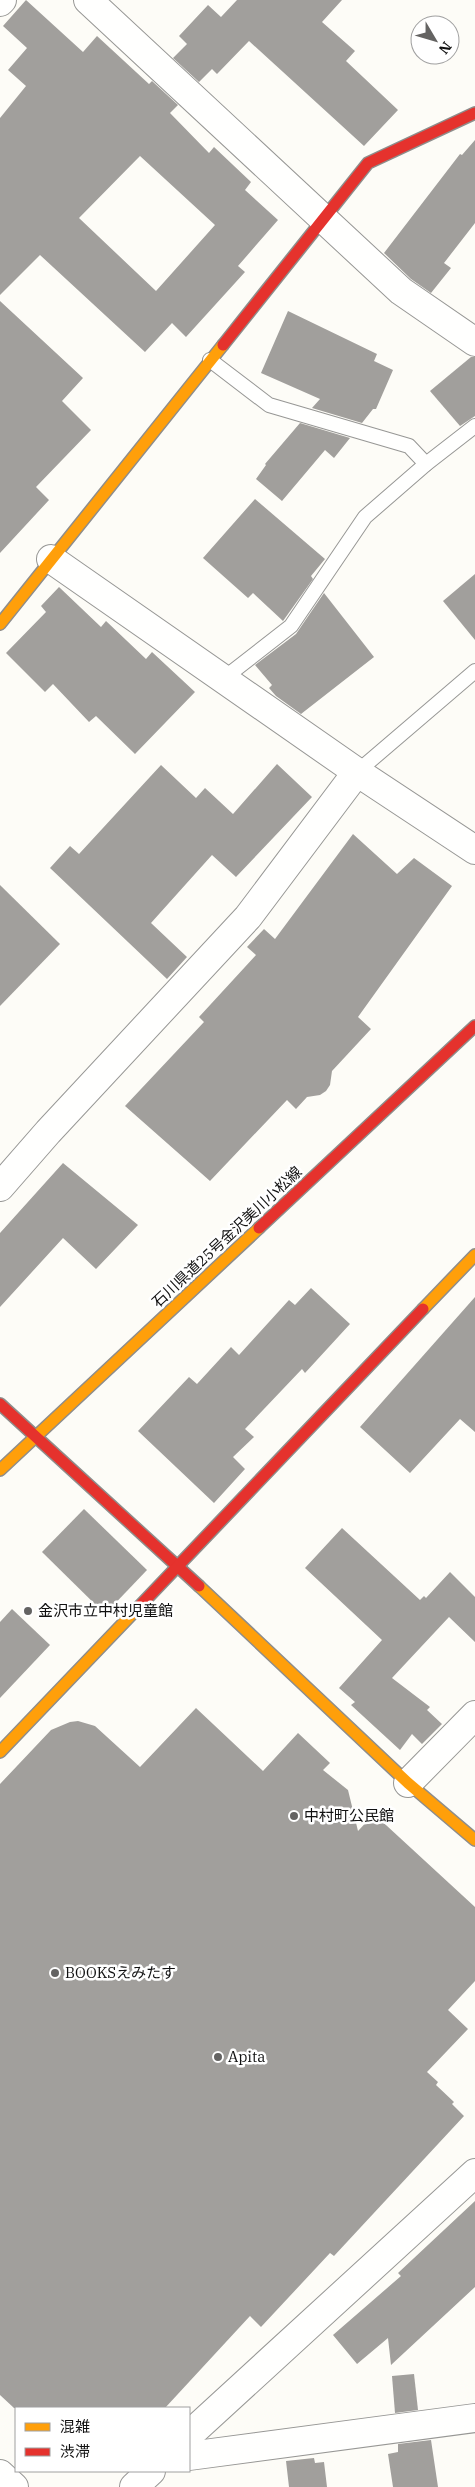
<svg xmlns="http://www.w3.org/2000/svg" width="475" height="2487" viewBox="0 0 475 2487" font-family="'IBM Plex Serif','Noto Sans JP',serif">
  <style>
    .building { fill: #a19f9c; fill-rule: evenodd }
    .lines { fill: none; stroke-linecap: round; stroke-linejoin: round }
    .lane-casing { stroke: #979795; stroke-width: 16 }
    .street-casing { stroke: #979795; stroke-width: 30 }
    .slow-casing { stroke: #8e8d8b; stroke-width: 14 }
    .jam-casing { stroke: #8e8d8b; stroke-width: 14 }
    .lane { stroke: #fffffe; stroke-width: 14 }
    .street { stroke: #fffffe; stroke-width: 28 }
    .slow { stroke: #ff9f0a; stroke-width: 11 }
    .jam { stroke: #e5322d; stroke-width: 11 }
    .poi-dot { fill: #646362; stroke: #fff; stroke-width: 2 }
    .labels { text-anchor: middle; stroke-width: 5; stroke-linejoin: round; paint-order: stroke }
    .street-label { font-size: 15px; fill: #111; stroke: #fff }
    .poi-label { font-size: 15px; fill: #111; stroke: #fff; text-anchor: start }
  </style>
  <rect width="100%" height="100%" fill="#fdfcf7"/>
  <!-- building -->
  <g class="building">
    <path d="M26 0 83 52 97 36 149 84 152 81 178 105 170 113 209 153 214 147 251 182 245 190 278 220 238 266 245 272 186 337 172 323 145 352 40 255 0 295V118L26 86 8 70 27 48 3 26ZM140 156 215 225 156 291 79 218Z"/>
    <polygon points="237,0 342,0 322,22 355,51 346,61 398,110 364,146 249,41 217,74 212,69 199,82 173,58 187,44 179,36 208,5 221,17"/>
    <polygon points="475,140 475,223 444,263 451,268 431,293 411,279 384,253 460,154 462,155"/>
    <polygon points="0,301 83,378 62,401 91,430 36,487 49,500 0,553"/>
    <polygon points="288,311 377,354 374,361 393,370 376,409 373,409 362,423 312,408 320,399 261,373"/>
    <polygon points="471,357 475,357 475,416 460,426 430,391"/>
    <polygon points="300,423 350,438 334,458 325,450 282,501 256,479 266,465 265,464"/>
    <polygon points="255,499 325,559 311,576 313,579 283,621 253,593 248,598 203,558"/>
    <polygon points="475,574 475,640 443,601"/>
    <polygon points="59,587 101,627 106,621 146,659 152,652 195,692 135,754 96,716 89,722 53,684 45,692 6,653 46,612 41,606"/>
    <polygon points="324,593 374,657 301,714 276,696 269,688 272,685 255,665 296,634"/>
    <polygon points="277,764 312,797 236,877 212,855 151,923 187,957 167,979 50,868 70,846 79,854 161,765 196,798 205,788 233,814"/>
    <polygon points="353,834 397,874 414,858 452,886 358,1017 371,1029 332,1071 330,1085 326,1091 320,1095 307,1097 296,1109 287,1100 210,1181 125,1106 204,1022 199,1017 256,955 247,947 264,929 275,939"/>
    <polygon points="0,885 60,944 0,1006"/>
    <polygon points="63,1163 138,1225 96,1269 63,1238 0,1307 0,1233"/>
    <polygon points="311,1288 350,1324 305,1373 302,1369 245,1429 254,1437 233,1457 245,1469 214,1503 138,1431 189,1377 197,1384 231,1347 239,1355 289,1300 295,1305"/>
    <polygon points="475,1297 475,1432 460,1419 410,1473 360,1427"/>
    <polygon points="84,1509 147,1570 105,1614 42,1552"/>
    <polygon points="342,1528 420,1600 424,1596 426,1598 450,1572 475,1597 475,1642 449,1617 392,1678 430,1707 427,1710 442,1724 422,1744 412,1734 400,1750 351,1705 355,1702 339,1688 382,1640 305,1568"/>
    <polygon points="12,1609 50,1645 0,1698 0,1622"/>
    <polygon points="196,1708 263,1771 298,1733 330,1763 323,1770 348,1790 358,1831 374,1814 475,1907 475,1981 448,2010 468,2029 427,2072 438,2082 436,2085 454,2102 452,2104 464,2116 334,2256 330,2253 261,2327 250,2316 165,2408 14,2408 0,2395 0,1784 51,1730 70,1722 78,1721 95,1726 140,1767"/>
    <polygon points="475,2201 475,2287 391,2365 388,2338 357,2364 333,2335 401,2276 398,2273"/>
    <polygon points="414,2374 418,2410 395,2413 392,2376"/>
    <polygon points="431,2440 438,2487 393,2487 388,2454 398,2452 398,2444"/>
    <polygon points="314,2458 315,2463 324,2462 327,2487 289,2487 286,2461"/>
  </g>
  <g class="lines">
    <defs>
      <g id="lane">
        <polyline points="210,360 269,405 409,446 426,464"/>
        <polyline points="223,679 291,626 365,517 426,464 475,426"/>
        <polyline points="357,772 475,671"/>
      </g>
      <g id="street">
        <polyline points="88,0 401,291 475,342"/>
        <polyline points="0,2 2,0"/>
        <polyline points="51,559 357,772 475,850"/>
        <polyline points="0,1187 48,1132 248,917 357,772"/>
        <polyline points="408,1783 475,1715"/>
        <polyline points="189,2435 475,2173"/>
        <polyline points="189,2456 475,2418"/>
        <polyline points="0,2474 14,2487"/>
        <polyline points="134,2487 151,2471"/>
      </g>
      <g id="slow">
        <polyline points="0,624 223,345"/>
        <polyline points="423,1309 475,1255"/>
        <polyline points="0,1470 259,1228"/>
        <polyline points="199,1586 408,1783 475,1840"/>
        <polyline points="0,1752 134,1612"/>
      </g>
      <g id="jam">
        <polyline points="223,345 368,163 475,113"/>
        <polyline points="259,1228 475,1026"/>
        <polyline points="0,1404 199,1586"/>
        <polyline points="134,1612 423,1309"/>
      </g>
    </defs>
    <!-- lane casing -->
    <use href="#lane" class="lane-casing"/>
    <!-- street casing -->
    <use href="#street" class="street-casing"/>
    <!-- slow casing -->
    <use href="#slow" class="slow-casing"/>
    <!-- jam casing -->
    <use href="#jam" class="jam-casing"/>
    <!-- lane -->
    <use href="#lane" class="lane"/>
    <!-- street -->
    <use href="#street" class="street"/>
    <!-- slow -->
    <use href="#slow" class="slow"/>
    <!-- jam -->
    <use href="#jam" class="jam"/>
  </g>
  <!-- markers -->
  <g class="poi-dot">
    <circle cx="28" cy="1611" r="5"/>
    <circle cx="294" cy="1816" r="5"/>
    <circle cx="55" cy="1973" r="5"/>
    <circle cx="218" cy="2057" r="5"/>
  </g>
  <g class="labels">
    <!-- street labels -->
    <g class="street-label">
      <text transform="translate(227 1237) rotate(-43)" y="5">石川県道25号金沢美川小松線</text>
    </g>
    <!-- poi labels -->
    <g class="poi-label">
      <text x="38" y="1616">金沢市立中村児童館</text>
      <text x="304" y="1821">中村町公民館</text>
      <text x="65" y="1978">BOOKSえみたす</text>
      <text x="228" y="2062">Apita</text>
    </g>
  </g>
  <!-- legend -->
  <rect x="15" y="2407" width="175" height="65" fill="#ffffff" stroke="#a0a0a0"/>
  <rect x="25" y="2423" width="25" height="8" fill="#ff9f0a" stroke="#a0a0a0"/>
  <text x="60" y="2432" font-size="15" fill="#111111">混雑</text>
  <rect x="25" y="2448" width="25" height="8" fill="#e5322d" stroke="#a0a0a0"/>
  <text x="60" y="2457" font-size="15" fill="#111111">渋滞</text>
  <!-- north arrow -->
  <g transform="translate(435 40) rotate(128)"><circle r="24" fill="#ffffff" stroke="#a0a0a0"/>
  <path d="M0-4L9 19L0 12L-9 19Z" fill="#646362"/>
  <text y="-8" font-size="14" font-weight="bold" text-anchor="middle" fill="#111111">N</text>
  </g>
</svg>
